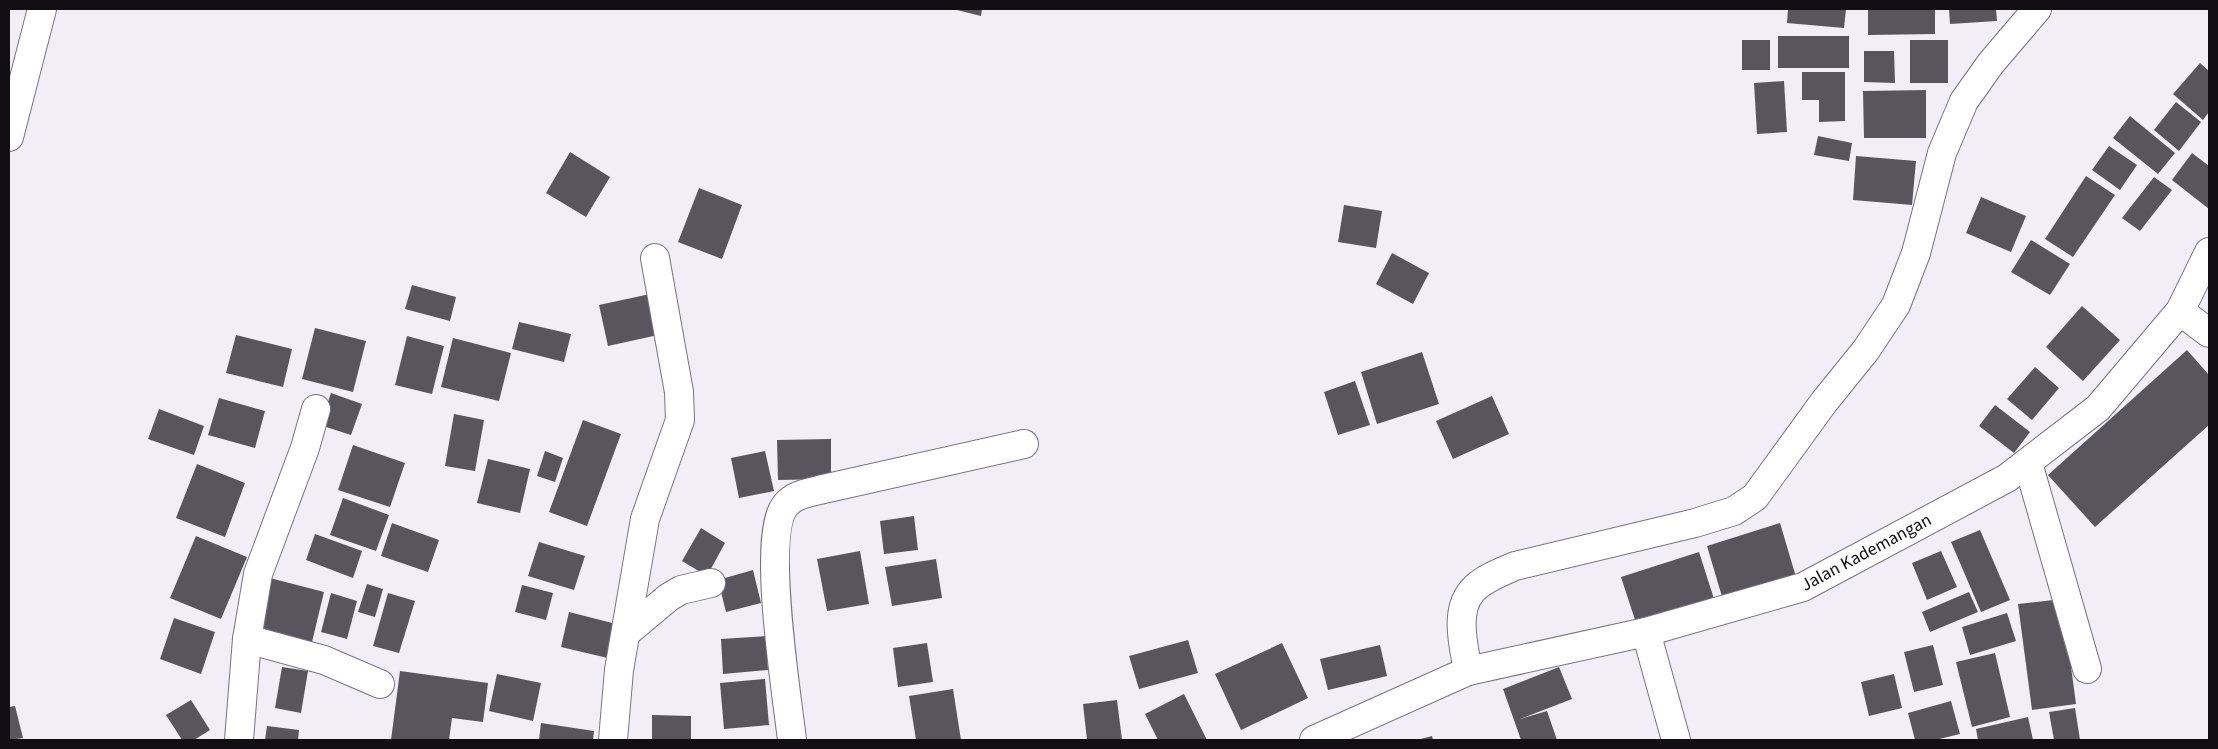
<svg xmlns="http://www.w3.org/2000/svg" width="2218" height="749" viewBox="0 0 2218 749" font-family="'Source Sans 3',sans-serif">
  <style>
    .building { fill: #58555e }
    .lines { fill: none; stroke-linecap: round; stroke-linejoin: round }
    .minor-casing { stroke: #78747e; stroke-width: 30 }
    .minor { stroke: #fff; stroke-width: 28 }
    .labels { text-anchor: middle; stroke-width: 5; stroke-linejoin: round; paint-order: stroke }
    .street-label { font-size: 18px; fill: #110f13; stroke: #fdfdff }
  </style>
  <rect width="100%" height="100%" fill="#f1eef8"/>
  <!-- building -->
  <g class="building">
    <polygon points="953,9 982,9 981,16"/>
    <polygon points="1788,9 1846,9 1844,28 1787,23"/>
    <polygon points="1868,9 1935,9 1935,34 1868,35"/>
    <polygon points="1949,9 1996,9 1997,21 1950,24"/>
    <rect x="1778" y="36" width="71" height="32"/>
    <rect x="1742" y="40" width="28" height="30"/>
    <rect x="1910" y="40" width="38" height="43"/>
    <polygon points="1864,51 1894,51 1895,83 1864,82"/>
    <polygon points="2200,63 2209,71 2209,112 2203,120 2173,94"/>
    <polygon points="1802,72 1845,72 1845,121 1819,122 1819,100 1802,100"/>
    <polygon points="1784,81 1787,132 1757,134 1754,83"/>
    <polygon points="1926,90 1926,138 1864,138 1863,91"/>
    <polygon points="2176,102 2201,122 2179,151 2154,130"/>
    <polygon points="2130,116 2175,153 2158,174 2113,138"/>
    <polygon points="1818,136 1852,143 1849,161 1814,155"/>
    <polygon points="2109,146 2137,165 2120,190 2092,170"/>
    <polygon points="570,152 610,177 586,217 546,193"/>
    <polygon points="2192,153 2209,166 2209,209 2172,180"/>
    <polygon points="1856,156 1916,161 1912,205 1853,200"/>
    <polygon points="2086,176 2115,195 2073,257 2045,239"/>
    <polygon points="2154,177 2172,190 2140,231 2122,218"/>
    <polygon points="699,188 742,205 722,259 678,242"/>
    <polygon points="1981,197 2026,216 2011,252 1966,233"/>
    <polygon points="1344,205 1382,211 1376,248 1338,242"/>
    <polygon points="2031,240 2070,264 2050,295 2011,272"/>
    <polygon points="1392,253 1429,273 1413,304 1376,284"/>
    <polygon points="412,285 456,297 450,321 405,309"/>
    <polygon points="650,294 658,335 608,346 599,305"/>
    <polygon points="2082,306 2120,340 2083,381 2046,347"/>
    <polygon points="519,322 571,334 564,362 512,349"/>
    <polygon points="315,328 366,341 353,392 302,379"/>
    <polygon points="236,335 292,349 283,387 226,373"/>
    <polygon points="407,336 444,346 432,394 395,385"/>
    <polygon points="453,338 511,353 499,401 441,387"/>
    <polygon points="2187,350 2209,375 2209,425 2095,527 2048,475"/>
    <polygon points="1422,352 1439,404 1377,424 1361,372"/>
    <polygon points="2035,367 2059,388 2032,420 2007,399"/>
    <polygon points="1355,381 1370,425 1338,435 1324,392"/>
    <polygon points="331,393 362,404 351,435 320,425"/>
    <polygon points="1492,396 1509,434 1453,459 1436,421"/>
    <polygon points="219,398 265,411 255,448 208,435"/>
    <polygon points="1995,405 2030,432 2014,453 1979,426"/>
    <polygon points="159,409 204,426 194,455 148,439"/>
    <polygon points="454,414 484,420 475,471 445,466"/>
    <polygon points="583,420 621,434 587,526 549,512"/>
    <polygon points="831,439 831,479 778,480 777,440"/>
    <polygon points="353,445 405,463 390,507 338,490"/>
    <polygon points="545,451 563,458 555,482 537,476"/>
    <polygon points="765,451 774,491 739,498 731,458"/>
    <polygon points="488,459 530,469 520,513 477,503"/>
    <polygon points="197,464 245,483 225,537 176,518"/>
    <polygon points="343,498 389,515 376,551 330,535"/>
    <polygon points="914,516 918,550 884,554 880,521"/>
    <polygon points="392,523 439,540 428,572 381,556"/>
    <polygon points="1780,523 1796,577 1723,600 1707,546"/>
    <polygon points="701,528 725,543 707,576 682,561"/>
    <polygon points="1980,530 2010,600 1981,612 1951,542"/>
    <polygon points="315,534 362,551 353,578 306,560"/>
    <polygon points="196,536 247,557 221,619 170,598"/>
    <polygon points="539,542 585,556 574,590 528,576"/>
    <polygon points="860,551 869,604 827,611 817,559"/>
    <polygon points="1941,551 1957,587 1927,600 1912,563"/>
    <polygon points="1699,552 1715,602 1637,626 1621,577"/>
    <polygon points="936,559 942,598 892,606 885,567"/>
    <polygon points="753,570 761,603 726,612 718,580"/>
    <polygon points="270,578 324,592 312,642 258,629"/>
    <polygon points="367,584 383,589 375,617 358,612"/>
    <polygon points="522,585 553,593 546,620 515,612"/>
    <polygon points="1969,592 1978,612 1930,632 1922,612"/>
    <polygon points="331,593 357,601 347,639 321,632"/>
    <polygon points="388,593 415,601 399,653 373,646"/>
    <polygon points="2062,599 2076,704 2032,710 2018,604"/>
    <polygon points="569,612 620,625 612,659 561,647"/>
    <polygon points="2007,613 2016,641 1970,655 1962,627"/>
    <polygon points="174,618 215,632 201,674 160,659"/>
    <polygon points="766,636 768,670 723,674 721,639"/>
    <polygon points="1188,640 1198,673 1139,689 1129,656"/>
    <polygon points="927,643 933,682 898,687 893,648"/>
    <polygon points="1282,643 1308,698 1241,730 1215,674"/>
    <polygon points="1380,645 1387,676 1328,690 1320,659"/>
    <polygon points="1933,645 1943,685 1914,692 1904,652"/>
    <polygon points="1995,653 2010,717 1972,727 1956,662"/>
    <polygon points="282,667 308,671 301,713 275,708"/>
    <polygon points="1559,667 1572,699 1520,719 1547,711 1557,740 1521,740 1503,689"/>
    <polygon points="400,671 488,683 483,722 452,718 449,740 391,740"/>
    <polygon points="497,674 541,683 533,721 489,711"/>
    <polygon points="1894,674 1902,708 1869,716 1861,682"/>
    <polygon points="765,679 769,725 724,729 720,683"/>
    <polygon points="953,689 961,740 916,740 909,696"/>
    <polygon points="1184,694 1207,740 1158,740 1145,714"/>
    <polygon points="191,700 210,730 194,740 182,740 166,715"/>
    <polygon points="1117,700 1122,740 1087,740 1083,704"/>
    <polygon points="1951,701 1960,734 1935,740 1915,740 1908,713"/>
    <polygon points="15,706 23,738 9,740 9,707"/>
    <polygon points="2075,708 2080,740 2054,740 2049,712"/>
    <polygon points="652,715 691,716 691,740 652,740"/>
    <polygon points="2028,717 2033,740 1978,740 1976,729"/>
    <polygon points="541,723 594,731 593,740 539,740"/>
    <polygon points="267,726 299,730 298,740 265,740"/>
    <polygon points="1432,736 1433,740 1417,740"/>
  </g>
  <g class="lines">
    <defs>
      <g id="minor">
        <polyline points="9,137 42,9"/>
        <polyline points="2180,311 2209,333"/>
        <polyline points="2028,463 2087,669"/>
        <polyline points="1646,632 1676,740"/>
        <polyline points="626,633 669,597 681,590 711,583"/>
        <polyline points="247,639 324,660 380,684"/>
        <path d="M1468 671C1464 647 1454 612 1472 591 1482 579 1501 572 1515 566L1695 523 1734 511 1755 497 1824 402 1866 350 1896 305 1916 253 1942 153 1964 101 1991 63 2037 9"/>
        <polyline points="239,740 247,639 258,574 305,448 316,409"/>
        <polyline points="613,740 619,670 645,519 680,420 679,392 655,258"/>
        <path d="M792 740C787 696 761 536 785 506 793 495 807 493 819 490L1024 444"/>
        <polyline points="1314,740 1468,671 1646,632 1803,587 2007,478 2098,408 2180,311 2209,252"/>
      </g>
    </defs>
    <!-- minor casing -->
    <use href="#minor" class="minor-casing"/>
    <!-- minor -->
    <use href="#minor" class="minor"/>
  </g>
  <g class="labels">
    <!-- street labels -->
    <g class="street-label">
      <text transform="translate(1866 552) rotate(-28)" y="6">Jalan Kademangan</text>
    </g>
  </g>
  <!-- border -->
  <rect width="2218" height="749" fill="none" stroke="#110f13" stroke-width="20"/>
</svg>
